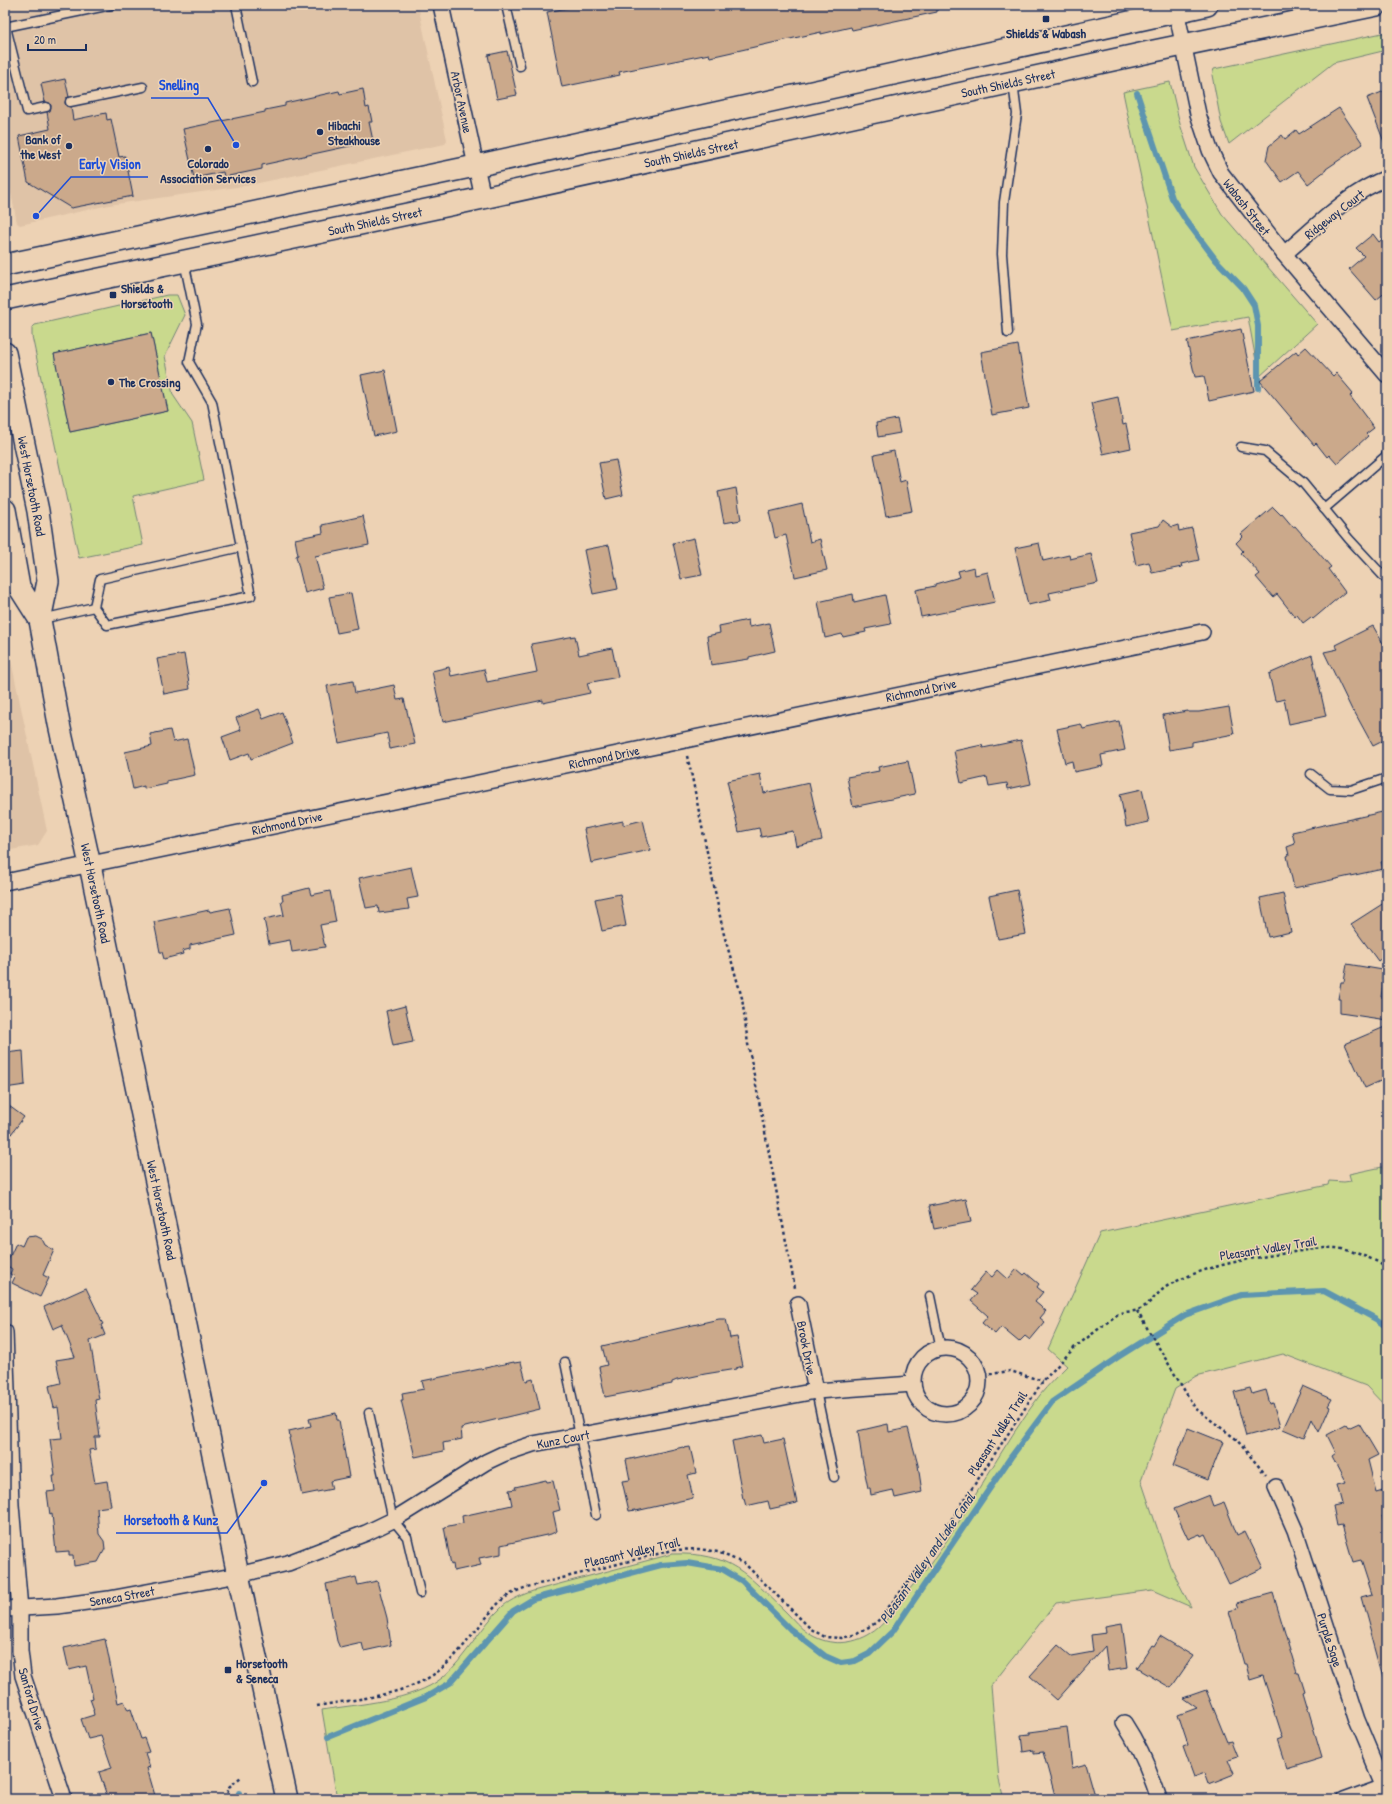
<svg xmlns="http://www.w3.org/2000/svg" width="1392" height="1804" viewBox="0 0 1392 1804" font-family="'Patrick Hand',sans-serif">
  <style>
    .built { fill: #dfc3a7 }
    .green { fill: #c9d98d; stroke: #728476; fill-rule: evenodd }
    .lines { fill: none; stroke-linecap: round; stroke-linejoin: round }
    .stream { stroke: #5d95b0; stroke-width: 6 }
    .building { fill: #cba98b; stroke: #1b2f5e }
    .service-casing { stroke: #1b2f5e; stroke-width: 11 }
    .minor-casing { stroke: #1b2f5e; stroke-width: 18 }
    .secondary-casing { stroke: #1b2f5e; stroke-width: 24 }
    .path { stroke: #1b2f5e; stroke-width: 2.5; stroke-dasharray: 3 3; stroke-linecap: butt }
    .service { stroke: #edd2b4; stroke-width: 8 }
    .minor { stroke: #edd2b4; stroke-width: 15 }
    .secondary { stroke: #edd2b4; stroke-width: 21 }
    .poi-dot { fill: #1b2f5e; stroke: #edd2b4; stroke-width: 1.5 }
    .labels { text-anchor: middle; stroke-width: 3; stroke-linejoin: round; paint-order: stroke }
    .poi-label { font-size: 13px; font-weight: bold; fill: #1b2f5e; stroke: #edd2b4; text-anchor: start }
    .street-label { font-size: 13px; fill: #1b2f5e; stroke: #edd2b4 }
    .water-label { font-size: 14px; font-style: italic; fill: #26406c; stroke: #edd2b4 }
    .leader { fill: none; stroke: #1d4ed8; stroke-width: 1.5 }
    .callout-dot { fill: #1d4ed8; stroke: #edd2b4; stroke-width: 1.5 }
    .callout-label { font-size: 14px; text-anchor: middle; font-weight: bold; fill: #1d4ed8; stroke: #edd2b4; stroke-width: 3; stroke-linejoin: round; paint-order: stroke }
  </style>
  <rect width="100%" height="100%" fill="#edd2b4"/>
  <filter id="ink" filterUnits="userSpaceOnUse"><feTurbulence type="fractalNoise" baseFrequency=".025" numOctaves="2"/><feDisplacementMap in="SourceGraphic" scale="8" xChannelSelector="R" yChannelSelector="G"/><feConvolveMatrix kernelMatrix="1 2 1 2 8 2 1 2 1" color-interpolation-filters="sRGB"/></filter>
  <g filter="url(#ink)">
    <!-- built -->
    <g class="built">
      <polygon points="5,5 418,5 447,140 445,144 244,186 109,205 20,225 17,223 5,163"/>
      <polygon points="5,632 47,831 38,845 5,851"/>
    </g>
    <!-- green -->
    <g class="green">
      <polygon points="1387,32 1387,50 1333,63 1229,144 1221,122 1212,75 1214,69"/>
      <polygon points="1170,82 1180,124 1194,167 1222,214 1317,324 1259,377 1248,317 1173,331 1123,92"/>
      <path d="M167 295H177L185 315 165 356 173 395 192 423 204 480 133 496 143 545 79 558 32 336V328L35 325ZM151 333 168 411 70 432 54 354Z"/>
      <path d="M1387 1166V1408L1366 1386 1283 1354 1196 1376 1175 1389 1141 1480 1170 1566 1191 1607 1152 1590 1056 1603 991 1686 999 1780 1004 1799H337L322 1710C358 1704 413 1701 442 1678 466 1658 480 1627 503 1606 512 1599 522 1595 533 1591L672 1554C732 1552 746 1574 786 1612 793 1619 800 1628 808 1633 826 1645 848 1646 868 1635 885 1626 897 1606 908 1591 918 1579 928 1568 937 1555 973 1503 1002 1446 1040 1395 1048 1385 1058 1375 1067 1366L1048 1349 1100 1233 1328 1185 1329 1181 1344 1182 1351 1181 1349 1174Z"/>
    </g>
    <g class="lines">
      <!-- stream -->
      <g class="stream">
        <polyline points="1137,93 1172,198 1185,219 1216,260 1243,288 1254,305 1258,326 1258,388"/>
        <polyline points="328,1737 426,1697 450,1683 513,1611 533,1599 661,1565 687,1563 722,1569 742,1581 790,1629 825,1656 841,1663 855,1661 869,1654 893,1631 1011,1457 1052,1402 1118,1357 1185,1315 1241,1295 1324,1291 1376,1319 1387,1327"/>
        <polyline points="237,1799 239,1793"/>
      </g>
    </g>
    <!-- building -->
    <g class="building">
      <polygon points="582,5 937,5 937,12 852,30 851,27 821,34 821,32 710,57 709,54 619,72 620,75 562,87 547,12"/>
      <polygon points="507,51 517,95 497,99 488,55"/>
      <polygon points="65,79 69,97 66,98 65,103 66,106 71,107 73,120 106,113 107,120 111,119 119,157 125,156 133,196 71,208 28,182 19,136 50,129 47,112 50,111 51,106 50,103 45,102 41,84"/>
      <polygon points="363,89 366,108 369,107 372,122 369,122 373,141 262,165 262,169 224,177 223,172 194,178 183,129 265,112 265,110 285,106 285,103 339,91 340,94"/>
      <polygon points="1387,90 1387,147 1386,147 1367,98"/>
      <polygon points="1339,108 1363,144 1326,169 1326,170 1308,184 1298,171 1282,182 1266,160 1269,146 1282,135 1285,139 1296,130 1299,134"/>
      <polygon points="1373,234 1379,242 1387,235 1387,291 1376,300 1349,269 1364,256 1356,248"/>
      <polygon points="1241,329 1254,391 1209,401 1204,376 1195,377 1187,341"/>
      <polygon points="151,333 168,411 70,432 54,354"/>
      <polygon points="1018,345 1029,408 992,415 981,352"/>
      <polygon points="1306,347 1333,376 1336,373 1353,393 1350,396 1374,428 1366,434 1368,436 1337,464 1329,455 1327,457 1316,443 1314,445 1260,381 1296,351 1298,354"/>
      <polygon points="385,370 397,431 374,436 361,375"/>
      <polygon points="1118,397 1123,425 1126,424 1131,448 1103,454 1091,403"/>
      <polygon points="897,419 900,433 878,437 876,423"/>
      <polygon points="894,451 900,482 906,480 912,511 886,516 874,455"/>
      <polygon points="616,460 623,495 606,499 599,463"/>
      <polygon points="736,488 741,520 724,523 718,492"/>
      <polygon points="802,504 810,542 820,539 827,570 795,577 786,535 775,538 769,512"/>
      <polygon points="1273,507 1281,515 1282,514 1293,527 1295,526 1331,567 1328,569 1345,592 1319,614 1313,619 1311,617 1303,623 1297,615 1295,617 1277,594 1273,597 1256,577 1260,574 1241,553 1243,551 1236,543 1243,536 1241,534"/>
      <polygon points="363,516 369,545 315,556 323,588 305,593 296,556 298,555 295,539 323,533 322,525"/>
      <polygon points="1163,520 1172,527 1178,525 1179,531 1192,528 1199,560 1181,564 1182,567 1152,573 1149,562 1136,565 1129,532 1159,526"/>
      <polygon points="694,538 702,575 681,579 673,543"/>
      <polygon points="1039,543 1043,561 1069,555 1070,559 1091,554 1098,583 1049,593 1051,600 1028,605 1015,548"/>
      <polygon points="609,545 618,589 593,594 584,550"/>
      <polygon points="974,567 975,575 988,572 995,602 921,617 916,590 935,586 935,584 960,577 958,571"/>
      <polygon points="351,593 358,629 337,633 329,597"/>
      <polygon points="853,594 854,602 885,595 891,624 865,629 866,632 843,637 842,634 825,638 818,602"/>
      <polygon points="748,620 749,627 769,623 775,651 749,657 749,659 711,665 707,636 720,633 719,626"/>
      <polygon points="1373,626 1387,650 1387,739 1373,746 1354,711 1353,712 1324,652 1338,649 1335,645"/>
      <polygon points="575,636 579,655 612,648 618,677 587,683 590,693 543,703 543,700 443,722 432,671 449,667 451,676 484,669 487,682 537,672 531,644"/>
      <polygon points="184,654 190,689 164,694 157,659"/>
      <polygon points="1312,655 1326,716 1289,724 1284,699 1277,701 1275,700 1269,674"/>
      <polygon points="353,681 355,693 394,685 397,700 404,699 415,744 390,749 387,733 339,743 327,686"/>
      <polygon points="1229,707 1234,734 1192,742 1192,746 1169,750 1163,715 1188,711 1188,712 1199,712"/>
      <polygon points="259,709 263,719 282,712 293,743 251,759 249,753 230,760 222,737 241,730 236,718"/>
      <polygon points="1119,721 1125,750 1101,755 1103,766 1074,772 1072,761 1065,763 1057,729 1081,724 1083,729"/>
      <polygon points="170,730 173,742 187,739 195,775 167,781 167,784 144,789 144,786 133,789 125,752 152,746 150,734"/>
      <polygon points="1021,740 1031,784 1008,789 1007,783 989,786 987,777 961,783 954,751 982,745 983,748"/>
      <polygon points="908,761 915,794 853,807 847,777 879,771 878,767"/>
      <polygon points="760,774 764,793 809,783 822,840 796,846 793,831 761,837 759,828 739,832 727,781"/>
      <polygon points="1142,789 1149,822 1126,827 1120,794"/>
      <polygon points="1387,811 1387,861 1381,862 1383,869 1294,888 1287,856 1289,855 1287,847 1295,844 1292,832"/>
      <polygon points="643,820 650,850 591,863 584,829 623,821 623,825"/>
      <polygon points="411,867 418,897 407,899 409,909 379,913 378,906 366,908 359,878"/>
      <polygon points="309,888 311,895 330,891 336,922 320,925 325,947 292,952 290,940 269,944 264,919 284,915 281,901 283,901 282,895"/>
      <polygon points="1017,890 1026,934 998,939 989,896"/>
      <polygon points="1283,893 1291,932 1268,937 1260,898"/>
      <polygon points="620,894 626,926 602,931 595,899"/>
      <polygon points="1387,901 1387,954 1378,961 1351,924"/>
      <polygon points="230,908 236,935 190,945 190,949 182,951 183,954 164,959 162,952 160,952 154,922 209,910 210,912"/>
      <polygon points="1347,964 1383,970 1382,979 1384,979 1381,997 1387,997 1387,1020 1340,1013 1340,999 1338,999 1341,982 1344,982"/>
      <polygon points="405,1006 413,1042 393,1046 386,1011"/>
      <polygon points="1387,1026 1387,1078 1365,1088 1345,1044"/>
      <polygon points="23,1051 25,1085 5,1088 5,1053"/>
      <polygon points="5,1103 24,1117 5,1142"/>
      <polygon points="966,1199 971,1222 934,1229 929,1206"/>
      <polygon points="36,1236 42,1239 45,1245 54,1250 43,1275 49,1278 40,1297 12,1283 15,1277 10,1274 12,1269 6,1265 16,1243 22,1246 26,1237"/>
      <polygon points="1017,1269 1024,1275 1026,1273 1039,1284 1037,1287 1043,1292 1035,1302 1046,1311 1040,1318 1045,1322 1030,1340 1025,1336 1019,1342 1001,1327 995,1334 982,1323 988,1316 971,1301 977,1294 971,1290 986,1272 992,1277 998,1270 1008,1279"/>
      <polygon points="86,1288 101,1319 100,1319 103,1324 101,1325 105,1335 90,1341 97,1382 96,1382 99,1399 95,1400 100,1437 95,1437 96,1449 89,1450 95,1483 107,1481 111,1506 97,1508 99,1534 104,1541 105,1549 98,1562 74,1566 73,1555 69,1555 69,1551 56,1552 52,1514 50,1515 47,1492 55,1491 53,1476 55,1476 50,1439 62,1438 58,1407 54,1408 49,1386 61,1383 56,1360 75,1357 62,1325 53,1329 44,1307"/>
      <polygon points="719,1319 726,1319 730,1338 737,1337 743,1366 736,1368 736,1369 705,1374 677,1380 672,1382 672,1384 605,1397 599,1367 607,1365 602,1346"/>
      <polygon points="514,1362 514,1363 521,1362 526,1381 533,1379 540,1409 461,1428 462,1439 443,1443 444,1451 415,1457 401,1400 403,1400 402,1393 424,1389 422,1381"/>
      <polygon points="1303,1386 1332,1399 1328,1406 1330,1407 1319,1432 1312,1419 1304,1438 1283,1429"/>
      <polygon points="1250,1388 1252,1394 1266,1390 1270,1404 1273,1403 1280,1427 1246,1436 1234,1392"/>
      <polygon points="336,1413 337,1420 339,1420 349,1477 330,1481 332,1489 302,1495 289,1438 290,1438 289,1431 311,1426 309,1419"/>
      <polygon points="1359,1423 1378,1455 1368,1460 1376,1492 1383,1490 1387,1510 1387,1515 1382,1516 1387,1532 1387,1676 1383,1677 1361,1597 1372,1594 1361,1560 1353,1562 1342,1525 1337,1526 1333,1506 1342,1504 1337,1485 1346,1483 1332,1456 1336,1453 1327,1435 1346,1425 1348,1428"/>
      <polygon points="888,1424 889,1432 908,1428 918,1465 922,1492 895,1498 893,1490 871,1495 870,1488 868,1488 862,1459 858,1431"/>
      <polygon points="1188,1428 1223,1442 1208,1480 1173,1466"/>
      <polygon points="762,1435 764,1443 783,1439 797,1503 770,1509 768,1501 746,1506 744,1499 743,1499 732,1441"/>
      <polygon points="683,1447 684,1448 690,1447 696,1473 688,1475 693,1498 636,1511 636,1510 629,1511 622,1481 630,1480 626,1460"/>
      <polygon points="546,1480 547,1482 553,1481 560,1510 553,1512 557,1531 551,1534 501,1545 501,1554 479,1558 481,1565 454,1571 453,1564 451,1565 444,1527 463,1523 462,1516 512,1505 509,1490 516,1489 515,1487"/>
      <polygon points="1209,1495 1213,1506 1224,1502 1237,1535 1245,1531 1263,1568 1229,1584 1205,1534 1201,1536 1200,1534 1188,1539 1174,1509"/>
      <polygon points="356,1577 358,1585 377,1581 387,1618 391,1645 364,1651 362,1643 340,1648 337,1641 326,1584"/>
      <polygon points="1273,1593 1297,1673 1299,1673 1305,1692 1303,1693 1322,1757 1287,1768 1278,1740 1283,1738 1263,1676 1250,1680 1246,1664 1244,1664 1229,1611 1239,1608 1237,1603"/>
      <polygon points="1122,1623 1128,1668 1108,1671 1105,1646 1057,1700 1030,1676 1058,1645 1071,1656 1093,1652 1091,1635 1106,1633 1105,1626"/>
      <polygon points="1160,1636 1193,1656 1171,1688 1137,1668 1152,1645 1154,1646"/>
      <polygon points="105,1639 118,1703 124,1701 128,1710 131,1709 141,1739 144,1738 149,1752 145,1753 150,1767 147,1768 156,1799 108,1799 99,1772 112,1768 101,1736 88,1739 81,1719 94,1715 93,1710 94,1710 90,1699 93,1698 86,1666 69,1670 64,1648"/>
      <polygon points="1206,1690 1227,1742 1231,1741 1237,1756 1228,1759 1234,1774 1209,1784 1205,1773 1194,1777 1183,1747 1188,1745 1178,1715 1197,1708 1183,1698"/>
      <polygon points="1067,1727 1072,1768 1086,1764 1096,1799 1056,1799 1043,1752 1034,1753 1034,1750 1023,1752 1021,1735 1030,1734 1030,1732"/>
    </g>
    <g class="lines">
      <defs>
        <g id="service">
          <polyline points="236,5 252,82"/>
          <polyline points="506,5 520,66"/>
          <polyline points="5,27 111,5"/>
          <polyline points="6,27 27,111 46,107"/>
          <polyline points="70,102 143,87"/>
          <polyline points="184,261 197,324 189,362 212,402 251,596 107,625 94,607 100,579 241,547"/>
          <polyline points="1008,333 1002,254 1004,202 1017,114 1013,83"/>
          <polyline points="1241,447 1265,451 1303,483 1349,539 1387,580"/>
          <polyline points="1324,509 1387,455"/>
          <polyline points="42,619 94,607"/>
          <polyline points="1311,774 1330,789 1351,790 1387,778"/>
          <polyline points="930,1296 941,1349"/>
          <polyline points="565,1362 596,1515"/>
          <polyline points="816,1391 834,1477"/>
          <polyline points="369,1413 393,1520 407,1537 420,1593"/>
        </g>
        <g id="minor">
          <polyline points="441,5 483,198"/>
          <polyline points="1175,5 1198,114 1210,150 1221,173 1284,254 1387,375"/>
          <path d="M1284 254C1315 228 1349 192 1387 178"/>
          <polyline points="5,882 1202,632"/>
          <polyline points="798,1304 816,1391"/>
          <polyline points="5,1332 11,1505 20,1609 20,1651 23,1676 64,1799"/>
          <circle cx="946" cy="1381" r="33"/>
          <polyline points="1276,1487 1295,1530 1357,1720 1387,1792"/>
          <polyline points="5,1609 57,1606 109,1599 238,1575 288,1563 366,1533 393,1520 486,1462 503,1454 533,1444 816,1391 913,1384"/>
          <path d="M1124 1723C1140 1747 1150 1771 1159 1799"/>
          <polyline points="1343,1799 1387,1783"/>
        </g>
        <g id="secondary">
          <polyline points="5,265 475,166 1207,5"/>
          <polyline points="5,299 483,198 1154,51 1377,5"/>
          <polyline points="5,353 38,511 48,581 40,620"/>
          <polyline points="5,510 19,587 40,620 59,724 90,865 238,1575 287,1799"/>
        </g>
      </defs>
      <!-- service casing -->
      <use href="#service" class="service-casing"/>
      <!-- minor casing -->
      <use href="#minor" class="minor-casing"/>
      <!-- secondary casing -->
      <use href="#secondary" class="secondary-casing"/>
      <!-- path -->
      <g class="path">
        <polyline points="687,756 691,772 723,931 742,998 748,1044 795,1288"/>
        <polyline points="1137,1311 1195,1408 1236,1439 1266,1475"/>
        <polyline points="978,1376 1010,1371 1043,1381"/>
        <path d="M317 1706C354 1699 406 1696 437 1672 456 1658 471 1636 486 1618 492 1611 497 1603 505 1598 511 1593 519 1590 527 1587L673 1550 699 1549 718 1552 745 1564 811 1629 825 1637 842 1638 857 1634 877 1622 922 1564 1043 1381 1074 1348 1118 1314C1125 1311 1132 1312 1138 1310 1152 1304 1158 1290 1171 1284 1208 1265 1247 1259 1287 1253 1303 1251 1320 1247 1336 1248 1353 1250 1371 1259 1387 1266"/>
        <polyline points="226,1799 229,1787 241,1777"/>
      </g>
      <!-- service -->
      <use href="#service" class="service"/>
      <!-- minor -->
      <use href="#minor" class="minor"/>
      <!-- secondary -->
      <use href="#secondary" class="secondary"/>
    </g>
  </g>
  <!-- markers -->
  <g class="poi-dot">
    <rect x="1042" y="15" width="8" height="8" rx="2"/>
    <circle cx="320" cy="132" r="4"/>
    <circle cx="69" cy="146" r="4"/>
    <circle cx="208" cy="149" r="4"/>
    <rect x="109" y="291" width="8" height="8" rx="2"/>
    <circle cx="111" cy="382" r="4"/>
    <rect x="224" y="1666" width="8" height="8" rx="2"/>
  </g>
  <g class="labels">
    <!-- poi labels -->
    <g class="poi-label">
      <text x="1046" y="38" text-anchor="middle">Shields &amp; Wabash</text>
      <text x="328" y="130">Hibachi<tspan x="328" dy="15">Steakhouse</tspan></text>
      <text x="61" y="144" text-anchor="end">Bank of<tspan x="61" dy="15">the West</tspan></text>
      <text x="208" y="168" text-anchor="middle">Colorado<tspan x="208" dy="15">Association Services</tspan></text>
      <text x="121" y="293">Shields &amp;<tspan x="121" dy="15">Horsetooth</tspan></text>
      <text x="119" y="387">The Crossing</text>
      <text x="236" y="1668">Horsetooth<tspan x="236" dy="15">&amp; Seneca</tspan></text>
    </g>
    <!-- street labels -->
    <g class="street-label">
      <text transform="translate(1008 83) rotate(-12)" y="5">South Shields Street</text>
      <text transform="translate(462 102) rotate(78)" y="5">Arbor Avenue</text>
      <text transform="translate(691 153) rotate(-12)" y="5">South Shields Street</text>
      <text transform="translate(1247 207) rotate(52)" y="5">Wabash Street</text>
      <text transform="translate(1334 214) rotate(-38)" y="5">Ridgeway Court</text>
      <text transform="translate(375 221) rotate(-12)" y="5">South Shields Street</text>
      <text transform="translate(32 486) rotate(79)" y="5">West Horsetooth Road</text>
      <text transform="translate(921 690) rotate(-12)" y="5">Richmond Drive</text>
      <text transform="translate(604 757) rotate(-12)" y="5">Richmond Drive</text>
      <text transform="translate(287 823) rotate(-12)" y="5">Richmond Drive</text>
      <text transform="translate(96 893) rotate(78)" y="5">West Horsetooth Road</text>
      <text transform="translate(162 1210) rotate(78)" y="5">West Horsetooth Road</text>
      <text transform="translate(1268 1248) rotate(-9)" y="5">Pleasant Valley Trail</text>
      <text transform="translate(807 1348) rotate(79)" y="5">Brook Drive</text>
      <text transform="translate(997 1433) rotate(-57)" y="5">Pleasant Valley Trail</text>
      <text transform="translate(563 1439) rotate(-11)" y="5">Kunz Court</text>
      <text transform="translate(632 1552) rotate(-13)" y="5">Pleasant Valley Trail</text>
      <text transform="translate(122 1596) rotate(-10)" y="5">Seneca Street</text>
      <text transform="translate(1330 1640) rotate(72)" y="5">Purple Sage</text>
      <text transform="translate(32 1699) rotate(74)" y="5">Sanford Drive</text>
    </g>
    <!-- water labels -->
    <g class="water-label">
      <text transform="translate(927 1558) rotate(-55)" y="5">Pleasant Valley and Lake Canal</text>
    </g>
  </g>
  <!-- callouts -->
  <path class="leader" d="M236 145L208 98H151M36 216L71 177H148M264 1483L227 1533H116"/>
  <g class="callout-dot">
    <circle cx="236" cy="145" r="4"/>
    <circle cx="36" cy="216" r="4"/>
    <circle cx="264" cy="1483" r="4"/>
  </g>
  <g class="callout-label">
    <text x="179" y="90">Snelling</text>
    <text x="110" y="169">Early Vision</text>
    <text x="171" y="1525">Horsetooth &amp; Kunz</text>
  </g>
  <!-- margin -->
  <rect width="1392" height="1804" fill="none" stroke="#edd2b4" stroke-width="20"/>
  <rect x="10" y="10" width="1372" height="1784" fill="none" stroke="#1b2f5e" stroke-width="1.5" filter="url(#ink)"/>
  <!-- scale -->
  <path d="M28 44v6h58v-6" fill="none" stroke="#1b2f5e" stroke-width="2"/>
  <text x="34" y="44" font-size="12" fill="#1b2f5e" stroke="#edd2b4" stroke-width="3" paint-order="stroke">20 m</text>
</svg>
